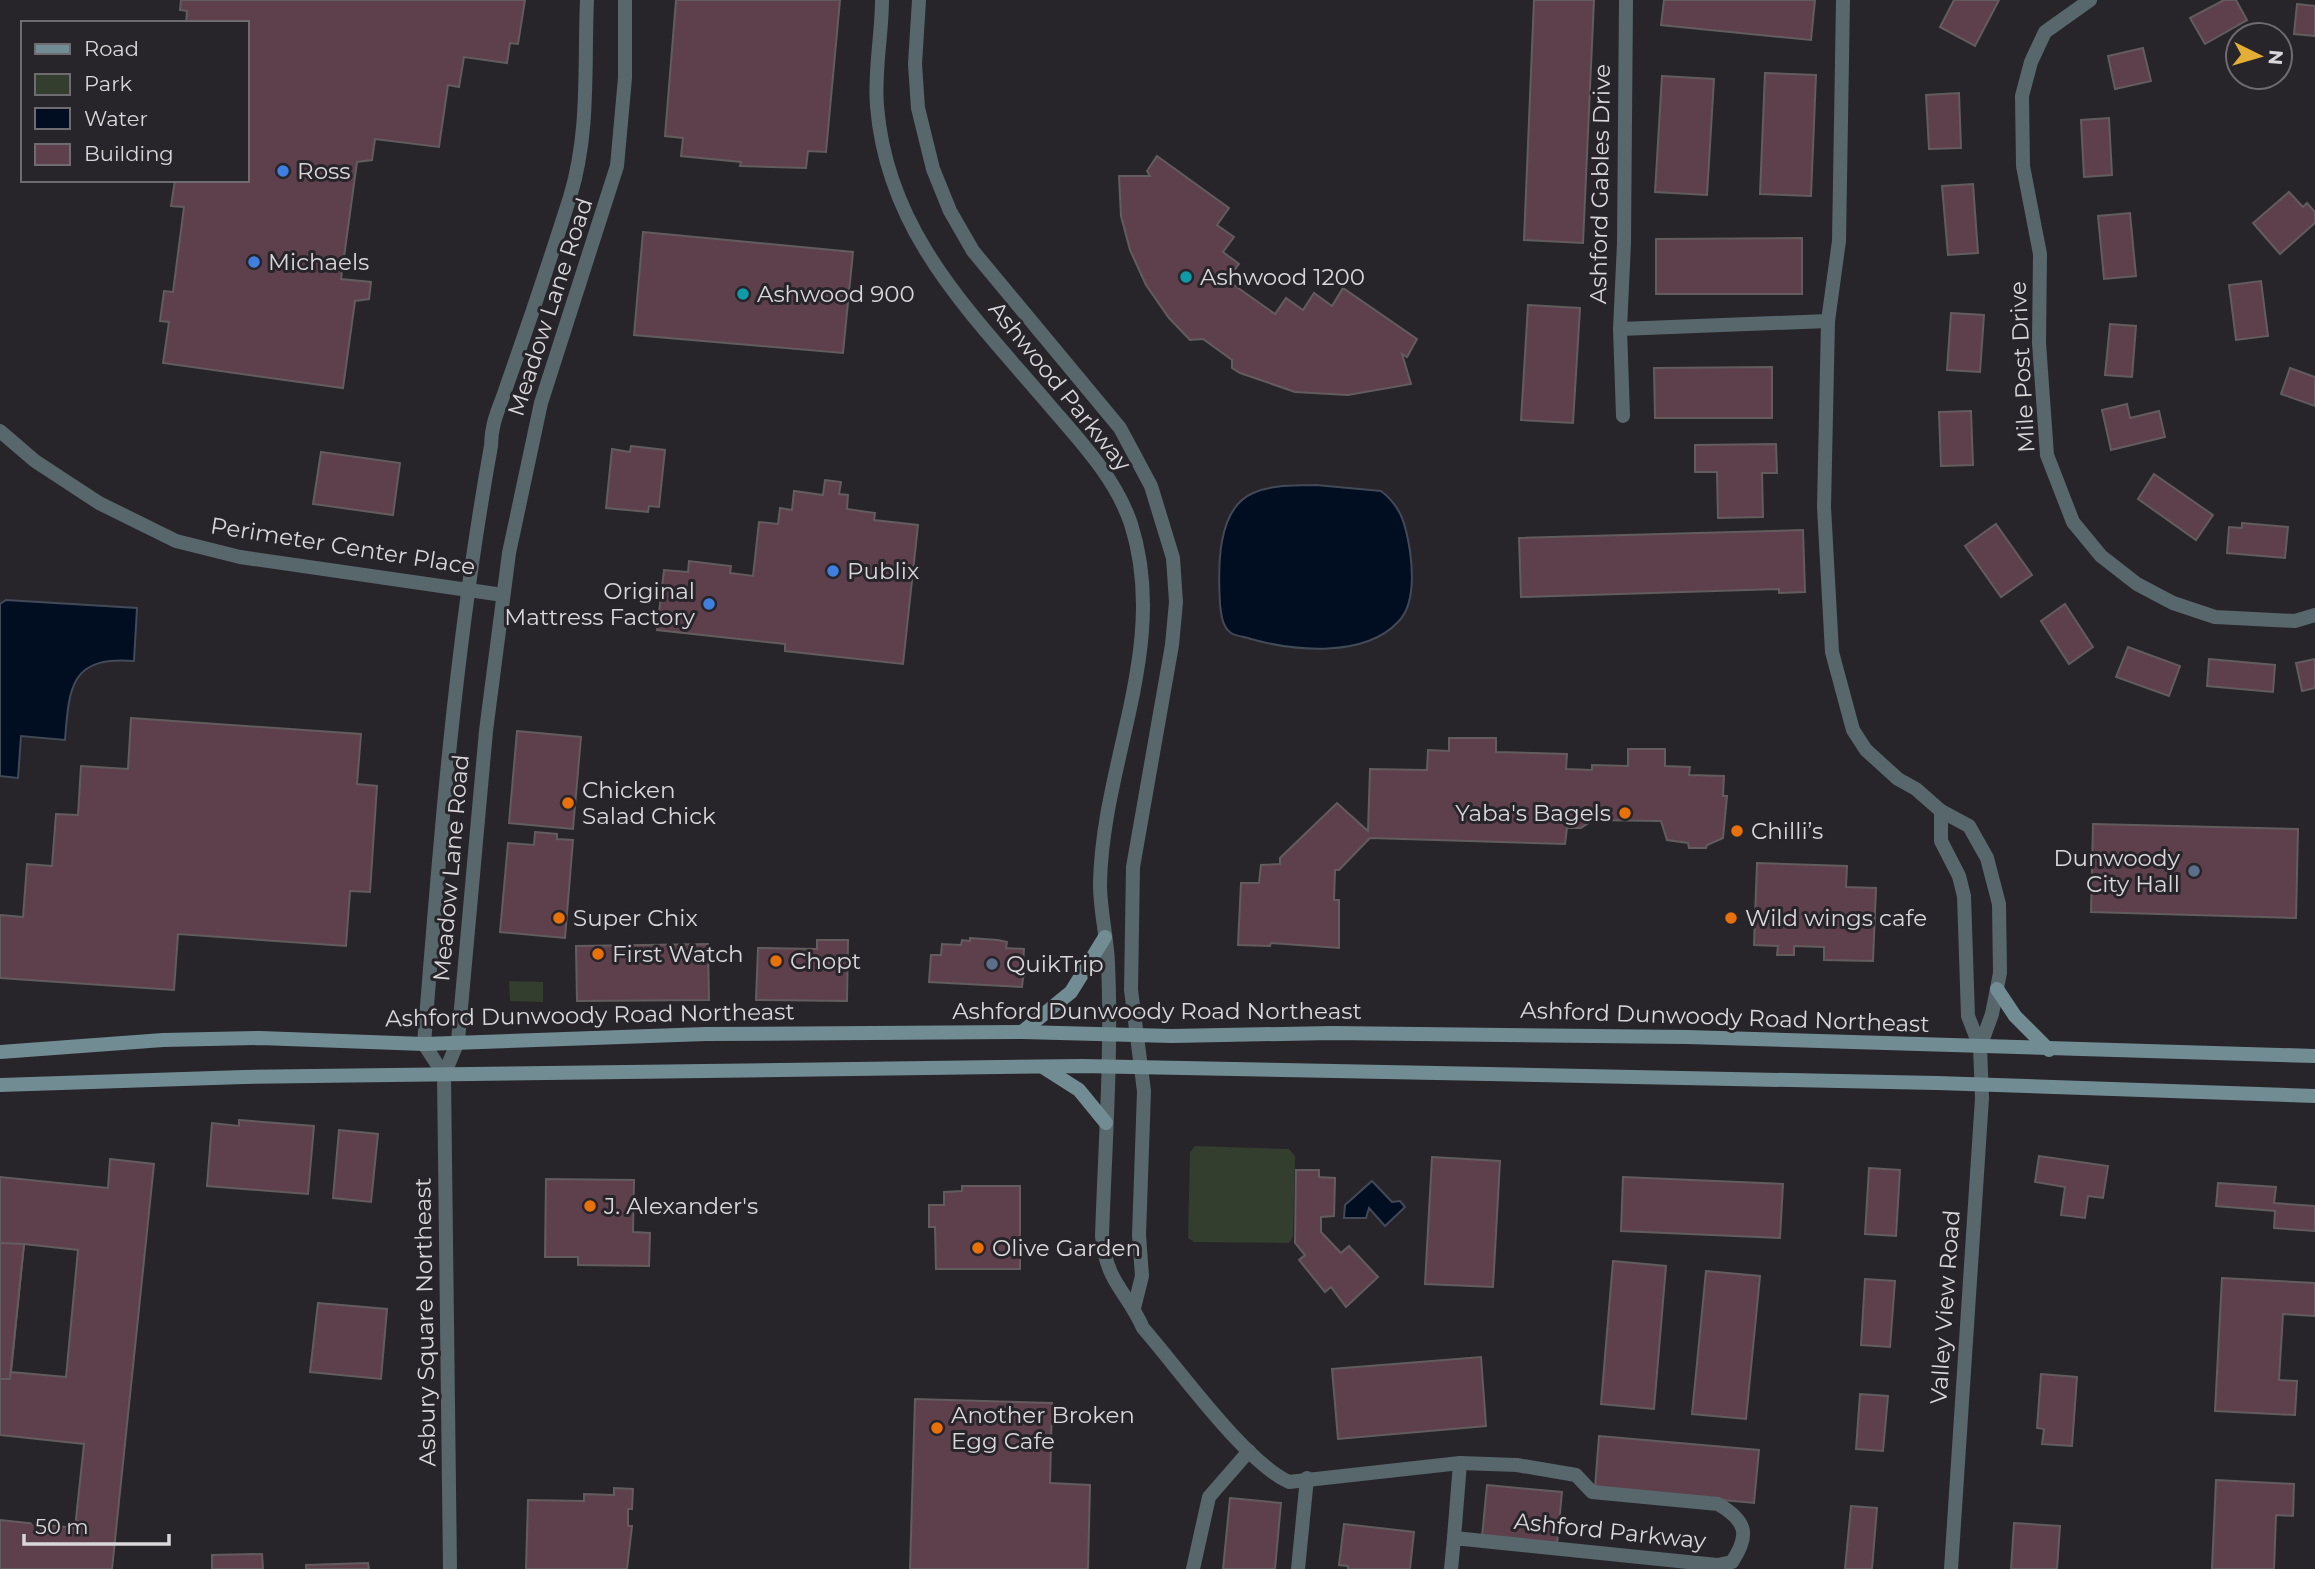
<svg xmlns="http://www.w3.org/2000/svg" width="2315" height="1569" viewBox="0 0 2315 1569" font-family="Montserrat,sans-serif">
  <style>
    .green { fill: #333e2e }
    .water { fill: #010d20; stroke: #424a58; stroke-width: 2 }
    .building { fill: #5e404d; stroke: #625c5e; stroke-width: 2; fill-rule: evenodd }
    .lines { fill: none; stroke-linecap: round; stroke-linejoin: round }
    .minor { stroke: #57676c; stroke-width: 14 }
    .tertiary { stroke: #57676c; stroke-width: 14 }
    .secondary { stroke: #728c93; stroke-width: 14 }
    .shop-dot { fill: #3f7fe0; stroke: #27252a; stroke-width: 2.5 }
    .culture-dot { fill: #0f9aa8; stroke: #27252a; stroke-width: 2.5 }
    .food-dot { fill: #e8710a; stroke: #27252a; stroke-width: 2.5 }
    .service-dot { fill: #5c6f8a; stroke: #27252a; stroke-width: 2.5 }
    .labels { text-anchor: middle; stroke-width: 6; stroke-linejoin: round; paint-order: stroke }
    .poi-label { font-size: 23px; fill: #d9d7da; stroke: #27252a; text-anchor: start }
    .street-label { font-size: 23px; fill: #d9d7da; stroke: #27252a }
  </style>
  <rect width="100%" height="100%" fill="#27252a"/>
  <!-- green -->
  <g class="green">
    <polygon points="509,981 543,982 543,1002 510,1001"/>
    <polygon points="1195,1146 1289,1149 1295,1156 1293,1237 1289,1243 1194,1242 1188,1238 1190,1152"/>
  </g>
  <!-- water -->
  <g class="water">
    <path d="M1316 485 1381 491C1402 507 1406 526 1410 551 1413 573 1415 605 1398 622 1364 658 1294 651 1251 639 1245 637 1236 636 1231 633 1222 627 1221 613 1220 604 1218 570 1216 509 1253 493 1273 484 1295 486 1316 485Z"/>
    <path d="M6 600 137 608 134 661C71 656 69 686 65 740L21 736 18 778 0 776V604Z"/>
    <polygon points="1372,1181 1392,1202 1400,1201 1405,1207 1385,1226 1369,1208 1366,1218 1344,1218 1345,1205"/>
  </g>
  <!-- building -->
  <g class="building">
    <polygon points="181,0 525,0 518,44 510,43 507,63 464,57 459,87 448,85 439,147 375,139 372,160 357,162 341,279 371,282 369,299 355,301 343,388 163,363 169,322 160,321 164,291 173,292 184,207 171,206 175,180 247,180 247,23 186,23 187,11 180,10"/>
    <polygon points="676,0 840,0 826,152 808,151 806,168 740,166 741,162 681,156 683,138 665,136"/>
    <polygon points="1534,0 1594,0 1583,243 1524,240"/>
    <polygon points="1664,0 1815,0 1811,40 1661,25"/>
    <polygon points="1954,0 1999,0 1975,46 1940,27"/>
    <polygon points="2224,0 2236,0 2247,20 2205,44 2190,18"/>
    <polygon points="2297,4 2315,6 2315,36 2294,34"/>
    <polygon points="2143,48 2151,81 2115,89 2108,56"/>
    <polygon points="1765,73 1816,75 1811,196 1760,194"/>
    <polygon points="1662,76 1714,79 1707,195 1655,192"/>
    <polygon points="1959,93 1961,148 1929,149 1926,95"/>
    <polygon points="2109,118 2112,175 2084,177 2081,120"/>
    <polygon points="1157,156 1229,208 1217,225 1234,237 1223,252 1239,264 1227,280 1275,314 1286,298 1303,310 1314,293 1332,306 1343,288 1417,339 1407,357 1402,354 1411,384 1348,395 1295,392 1240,373 1232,368 1232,360 1203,339 1190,340 1169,318 1146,285 1130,250 1121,216 1119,176 1150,176 1147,171"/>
    <polygon points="1973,184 1978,253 1948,255 1942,186"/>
    <polygon points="2289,192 2303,207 2307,203 2315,212 2315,223 2280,254 2253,223"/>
    <polygon points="2130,213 2136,276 2104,279 2098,216"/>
    <polygon points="643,232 853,252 843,353 634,335"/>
    <polygon points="1802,238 1802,294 1656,294 1656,239"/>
    <polygon points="2261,281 2268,336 2236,340 2229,285"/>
    <polygon points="1528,305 1580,308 1573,423 1521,420"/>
    <polygon points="1951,313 1984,315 1980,372 1947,370"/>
    <polygon points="2110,324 2136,326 2132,377 2105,375"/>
    <polygon points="1772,367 1772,418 1655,418 1654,368"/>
    <polygon points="2290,368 2315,377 2315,406 2281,394"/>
    <polygon points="2127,404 2130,418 2159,411 2165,437 2111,450 2102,410"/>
    <polygon points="1971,411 1973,465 1941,466 1939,412"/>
    <polygon points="1776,444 1777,473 1762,473 1763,517 1718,518 1717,472 1695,472 1695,445"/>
    <polygon points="631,446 665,450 659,507 649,506 648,512 606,508 612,449 630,452"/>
    <polygon points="321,452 400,463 393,515 313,504"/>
    <polygon points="2154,474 2213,515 2196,540 2138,499"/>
    <polygon points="825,480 841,482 839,494 848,495 847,509 875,513 874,520 918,525 903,664 785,651 785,644 657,630 664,570 688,572 689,561 731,566 730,573 753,576 759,522 778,524 780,508 792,510 794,491 823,495"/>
    <polygon points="2242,523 2288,527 2285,558 2227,553 2229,527 2242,528"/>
    <polygon points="1996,524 2032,575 2001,597 1965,546"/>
    <polygon points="1803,530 1805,592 1779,593 1779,589 1521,597 1519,538"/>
    <polygon points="2065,604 2093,647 2069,664 2041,621"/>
    <polygon points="2128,647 2180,666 2169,696 2116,677"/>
    <polygon points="2209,659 2275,665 2273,692 2207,686"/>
    <polygon points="2315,659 2315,688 2302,691 2296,663"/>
    <polygon points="131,718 361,734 357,784 377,786 370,892 350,891 346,946 178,934 174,990 0,978 0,915 23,917 27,864 52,866 56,814 78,815 81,766 128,769"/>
    <polygon points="517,731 581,737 573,829 509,823"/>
    <polygon points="1449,738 1496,738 1496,752 1567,754 1566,769 1592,770 1592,765 1628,766 1628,749 1665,749 1665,766 1690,767 1689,775 1724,776 1723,796 1727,796 1723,838 1707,845 1706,848 1689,848 1688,843 1667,840 1661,821 1593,820 1581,828 1567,828 1565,844 1370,838 1339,870 1335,870 1334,900 1339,900 1339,948 1271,943 1270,946 1238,945 1241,883 1259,883 1261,865 1280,864 1280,858 1337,803 1368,831 1370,769 1427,770 1428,750 1449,751"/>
    <polygon points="2093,824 2298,829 2296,918 2091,912"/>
    <polygon points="535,832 557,834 557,839 573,840 565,938 500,932 508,843 534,845"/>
    <polygon points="1757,863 1847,866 1846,887 1876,888 1873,961 1824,960 1824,947 1794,946 1794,955 1777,955 1778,946 1754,945"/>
    <polygon points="970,938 998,940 1007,942 1006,948 1024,949 1023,965 1026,965 1027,973 1023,978 1022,987 929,982 931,955 941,955 942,944 961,945 962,940 970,941"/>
    <polygon points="817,940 848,940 847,1001 756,1000 758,948 817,949"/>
    <polygon points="708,944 709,1000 577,1001 576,946"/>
    <polygon points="239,1120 314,1126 308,1194 207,1186 212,1123 239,1126"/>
    <polygon points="339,1130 378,1134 371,1202 333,1198"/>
    <polygon points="2039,1156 2108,1166 2103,1198 2088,1196 2085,1218 2061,1215 2065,1187 2035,1182"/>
    <polygon points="1432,1157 1500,1161 1493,1287 1425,1284"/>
    <path d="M110 1159 154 1164 112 1569H0V1520L75 1528 84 1444 0 1435V1177L108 1188ZM24 1244 78 1250 66 1377 11 1372Z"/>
    <polygon points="1869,1168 1900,1170 1896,1236 1865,1234"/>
    <polygon points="1296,1170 1319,1170 1319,1177 1335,1178 1334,1216 1321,1217 1321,1232 1341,1253 1349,1246 1378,1277 1346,1307 1331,1287 1325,1292 1299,1260 1305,1255 1295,1243"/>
    <polygon points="1623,1177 1783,1184 1780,1238 1621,1231"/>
    <polygon points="546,1179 634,1180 633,1232 650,1233 649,1266 578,1265 578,1257 545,1257"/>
    <polygon points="2218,1183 2276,1187 2274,1203 2315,1206 2315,1231 2274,1228 2275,1211 2216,1206"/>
    <polygon points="962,1186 1020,1186 1020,1269 936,1269 935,1227 929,1227 929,1205 944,1205 944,1192 962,1191"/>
    <polygon points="0,1243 24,1244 10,1379 0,1379"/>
    <polygon points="1613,1261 1666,1266 1654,1409 1601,1404"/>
    <polygon points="1706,1271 1760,1276 1746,1419 1692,1414"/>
    <polygon points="2222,1278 2315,1283 2315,1316 2283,1314 2279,1380 2297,1381 2295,1415 2215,1411"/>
    <polygon points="1865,1279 1895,1281 1890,1347 1861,1345"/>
    <polygon points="318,1303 387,1309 381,1379 310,1372"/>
    <polygon points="1481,1357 1486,1426 1338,1439 1332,1369"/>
    <polygon points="2041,1374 2077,1377 2072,1446 2042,1444 2044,1429 2037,1428"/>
    <polygon points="1860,1394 1888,1396 1883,1451 1856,1449"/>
    <polygon points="915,1399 1052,1403 1050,1483 1090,1485 1088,1569 910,1569"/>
    <polygon points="1599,1436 1759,1450 1754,1503 1595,1488"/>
    <polygon points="2216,1480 2294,1484 2293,1516 2276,1515 2274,1569 2212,1569"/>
    <polygon points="1487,1485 1562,1492 1557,1544 1482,1537"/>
    <polygon points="614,1488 633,1489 632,1509 628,1509 628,1526 632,1526 627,1569 526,1569 528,1500 584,1501 584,1494 614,1495"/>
    <polygon points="1230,1498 1281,1503 1275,1569 1223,1569"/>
    <polygon points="1851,1506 1877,1508 1872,1569 1845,1569"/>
    <polygon points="2014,1523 2060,1526 2057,1569 2011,1569"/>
    <polygon points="1344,1524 1414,1532 1410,1569 1348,1569 1348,1566 1339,1565"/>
    <polygon points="262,1554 263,1569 212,1569 212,1555"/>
    <polygon points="368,1563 369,1569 306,1569 306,1565"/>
  </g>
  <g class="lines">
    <!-- minor -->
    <g class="minor">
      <path d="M882 0C882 35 874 70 877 106 887 231 968 310 1045 400 1077 438 1115 476 1131 524 1170 646 1102 762 1100 884 1100 911 1107 937 1108 963 1112 1054 1105 1146 1102 1236 1107 1285 1126 1289 1143 1328 1179 1369 1244 1461 1289 1482L1460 1463 1517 1465 1576 1475 1592 1492 1718 1504C1747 1521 1750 1535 1732 1562L1717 1565 1454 1538 1451 1569"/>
      <polyline points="919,0 915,64 918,108 933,169 950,211 973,251 1120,428 1151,486 1173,558 1176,602 1172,645 1133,867 1131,990 1144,1091 1139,1235 1142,1276 1134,1308"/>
      <polyline points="1626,0 1624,243 1620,329 1828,321"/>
      <polyline points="1843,0 1839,241 1828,321 1824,507 1832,652 1853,730 1866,750 1898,779 1916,789 1941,811 1969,826 1987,858 1999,904 2000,973 1992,1014 1980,1047"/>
      <polyline points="2090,0 2045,32 2031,62 2022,96 2023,166 2040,254 2039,343 2047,455 2073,522 2101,556 2137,584 2173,603 2215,617 2295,621 2315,615"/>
      <polyline points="1620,329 1623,416"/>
      <polyline points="1941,811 1941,841 1959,876 1964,896 1968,1016 1980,1047 1982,1098 1951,1569"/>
      <polyline points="1454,1538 1460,1463"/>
      <polyline points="1193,1569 1209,1497 1249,1451"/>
      <polyline points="1298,1569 1307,1478"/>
    </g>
    <!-- tertiary -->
    <g class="tertiary">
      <polyline points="0,431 35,461 99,503 176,541 240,557 503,595"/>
      <path d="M444 1075 424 1044C440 841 455 646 491 446 491 422 500 407 507 385 529 323 550 260 570 197 590 132 584 67 587 0"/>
      <polyline points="450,1569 444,1075 458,1041 486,731 509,553 541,403 617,166 625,78 625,0"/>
    </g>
    <!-- secondary -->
    <g class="secondary">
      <polyline points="1997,989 2015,1016 2049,1050"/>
      <polyline points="1022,1032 1071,992 1105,937"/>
      <polyline points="0,1052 163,1040 260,1038 424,1044 706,1034 1022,1032 1172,1036 1331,1033 1687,1037 2315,1056"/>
      <polyline points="1043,1067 1079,1090 1106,1123"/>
      <polyline points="0,1085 244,1077 1082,1066 1937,1083 2315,1096"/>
    </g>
  </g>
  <!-- markers -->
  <g class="shop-dot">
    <circle cx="283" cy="171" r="7"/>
    <circle cx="254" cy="262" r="7"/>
    <circle cx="833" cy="571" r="7"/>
    <circle cx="709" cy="604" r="7"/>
  </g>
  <g class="culture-dot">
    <circle cx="1186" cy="277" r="7"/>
    <circle cx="743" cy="294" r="7"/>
  </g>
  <g class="food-dot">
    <circle cx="568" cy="803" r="7"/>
    <circle cx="1625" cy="813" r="7"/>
    <circle cx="1737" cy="831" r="7"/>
    <circle cx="559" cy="918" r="7"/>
    <circle cx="1731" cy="918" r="7"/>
    <circle cx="598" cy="954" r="7"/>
    <circle cx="776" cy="961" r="7"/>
    <circle cx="590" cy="1206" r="7"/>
    <circle cx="978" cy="1248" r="7"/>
    <circle cx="937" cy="1428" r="7"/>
  </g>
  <g class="service-dot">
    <circle cx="2194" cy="871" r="7"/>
    <circle cx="992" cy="964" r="7"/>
  </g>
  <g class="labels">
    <!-- poi labels -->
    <g class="poi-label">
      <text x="297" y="179">Ross</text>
      <text x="268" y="270">Michaels</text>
      <text x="1200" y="285">Ashwood 1200</text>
      <text x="757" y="302">Ashwood 900</text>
      <text x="847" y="579">Publix</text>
      <text x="695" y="599" text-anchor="end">Original<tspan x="695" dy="26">Mattress Factory</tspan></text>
      <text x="582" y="798">Chicken<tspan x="582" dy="26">Salad Chick</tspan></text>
      <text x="1611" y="821" text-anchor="end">Yaba's Bagels</text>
      <text x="1751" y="839">Chilli’s</text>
      <text x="2180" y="866" text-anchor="end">Dunwoody<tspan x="2180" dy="26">City Hall</tspan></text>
      <text x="573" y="926">Super Chix</text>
      <text x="1745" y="926">Wild wings cafe</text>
      <text x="612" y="962">First Watch</text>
      <text x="790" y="969">Chopt</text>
      <text x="1006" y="972">QuikTrip</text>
      <text x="604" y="1214">J. Alexander's</text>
      <text x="992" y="1256">Olive Garden</text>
      <text x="951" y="1423">Another Broken<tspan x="951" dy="26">Egg Cafe</tspan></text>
    </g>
    <!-- street labels -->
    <g class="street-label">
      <text transform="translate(1600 184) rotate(-89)" y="8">Ashford Gables Drive</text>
      <text transform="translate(550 307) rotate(-72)" y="8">Meadow Lane Road</text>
      <text transform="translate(2022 367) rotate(-93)" y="8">Mile Post Drive</text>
      <text transform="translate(1060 386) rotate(51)" y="8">Ashwood Parkway</text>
      <text transform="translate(343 546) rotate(9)" y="8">Perimeter Center Place</text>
      <text transform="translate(451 868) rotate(-85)" y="8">Meadow Lane Road</text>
      <text x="1157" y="1019">Ashford Dunwoody Road Northeast</text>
      <text transform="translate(590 1015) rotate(-1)" y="8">Ashford Dunwoody Road Northeast</text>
      <text transform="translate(1725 1017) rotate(2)" y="8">Ashford Dunwoody Road Northeast</text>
      <text transform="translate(1945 1307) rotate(-86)" y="8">Valley View Road</text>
      <text transform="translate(425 1322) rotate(-91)" y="8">Asbury Square Northeast</text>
      <text transform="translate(1610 1531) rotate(6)" y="8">Ashford Parkway</text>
    </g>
  </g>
  <!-- legend -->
  <rect x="21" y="21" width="228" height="161" fill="#27252a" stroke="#6e6c70" stroke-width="2"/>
  <rect x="35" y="44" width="35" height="10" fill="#728c93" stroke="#6e6c70" stroke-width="2"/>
  <text x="84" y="56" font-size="21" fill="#d9d7da">Road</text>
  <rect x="35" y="74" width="35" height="21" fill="#333e2e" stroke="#6e6c70" stroke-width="2"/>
  <text x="84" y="91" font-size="21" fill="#d9d7da">Park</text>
  <rect x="35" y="108" width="35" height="21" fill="#010d20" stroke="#6e6c70" stroke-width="2"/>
  <text x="84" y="126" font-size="21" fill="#d9d7da">Water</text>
  <rect x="35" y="144" width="35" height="21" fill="#5e404d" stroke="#6e6c70" stroke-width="2"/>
  <text x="84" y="161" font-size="21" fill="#d9d7da">Building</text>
  <!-- north arrow -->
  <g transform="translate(2259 56) rotate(95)"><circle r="33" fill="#27252a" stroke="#6e6c70" stroke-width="2"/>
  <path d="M0-5L12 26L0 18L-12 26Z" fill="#e3ae35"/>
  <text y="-10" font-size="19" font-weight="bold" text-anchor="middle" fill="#d9d7da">N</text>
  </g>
  <!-- scale -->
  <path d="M24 1534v10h145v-10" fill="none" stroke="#d9d7da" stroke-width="3.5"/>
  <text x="35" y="1534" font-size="21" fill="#d9d7da" stroke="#27252a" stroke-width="5" paint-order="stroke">50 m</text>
</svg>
